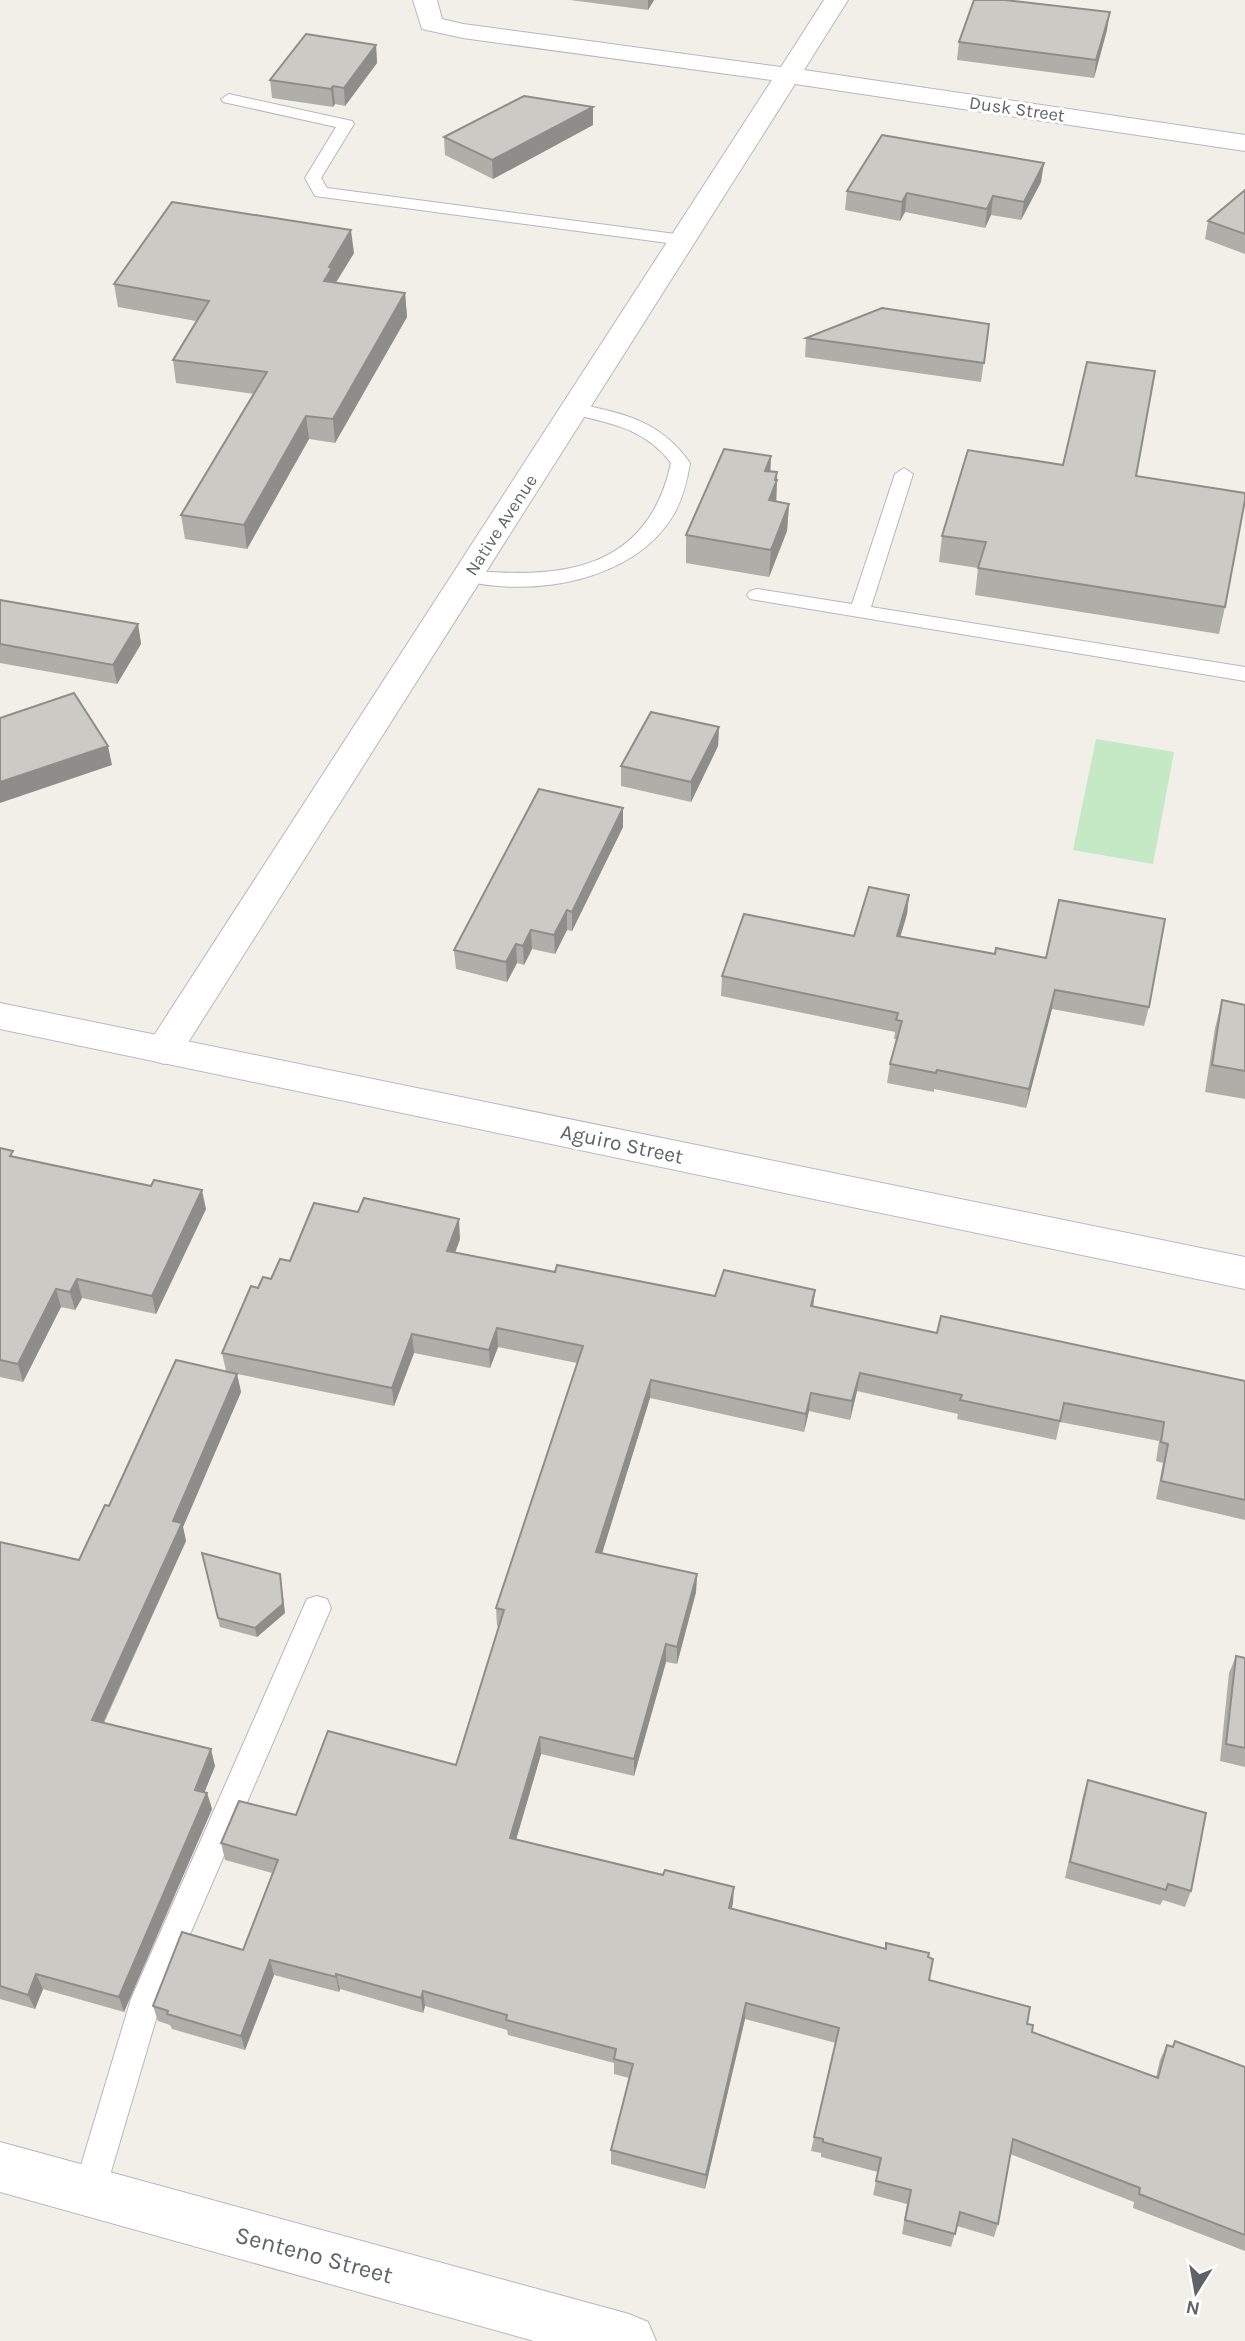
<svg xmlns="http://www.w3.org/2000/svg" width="1245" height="2341" viewBox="0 0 1245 2341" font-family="Karla,sans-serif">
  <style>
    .green { fill: #c5e8c5 }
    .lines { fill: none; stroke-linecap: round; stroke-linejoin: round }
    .lane-casing { stroke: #b5b8bc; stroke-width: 2 }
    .street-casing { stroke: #b5b8bc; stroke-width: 2 }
    .secondary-casing { stroke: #b6babf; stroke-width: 2 }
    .lane { fill: #fff; fill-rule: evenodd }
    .street { fill: #fff; fill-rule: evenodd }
    .secondary { fill: #fff; fill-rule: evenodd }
    .wall { fill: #afaea9 }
    .shaded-wall { fill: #8f8d8a }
    .building { fill: #cccac5; stroke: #8f8d8a; stroke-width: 2 }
    .labels { text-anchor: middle; stroke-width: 6; stroke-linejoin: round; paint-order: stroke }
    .far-street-label { font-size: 18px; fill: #5f6368; stroke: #fff }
    .street-label { font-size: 21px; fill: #5f6368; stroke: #fff }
    .near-street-label { font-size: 24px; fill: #5f6368; stroke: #fff }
  </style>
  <rect width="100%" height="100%" fill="#f1efe8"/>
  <!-- green -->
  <polygon class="green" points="1096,739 1174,752 1153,864 1073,850"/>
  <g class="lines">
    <defs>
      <g id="lane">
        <polygon points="229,94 352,121 354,124 321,178 327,188 683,235 692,240 683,245 315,196 305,178 336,127 223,102 221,99"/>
        <path d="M575 403C624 414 660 420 690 463 687 481 683 498 674 514 635 582 531 598 461 580L458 576 461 572 468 570C562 580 648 570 671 463 645 428 609 423 568 413L566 409 568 405Z"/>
        <polygon points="904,468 913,474 871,607 1245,667 1245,681 750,599 747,595 750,591 757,589 852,604 895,474"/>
        <polygon points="317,1596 327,1599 331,1608 162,1999 105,2192 101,2204 89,2208 77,2204 73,2192 131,1999 303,1608 307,1599"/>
      </g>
      <g id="street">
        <polygon points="413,0 437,0 442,19 463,24 781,67 824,0 848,0 804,70 1245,135 1245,151 795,84 177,1060 164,1064 151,1060 146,1050 151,1040 772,80 463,38 422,29"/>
        <polygon points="0,2142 629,2314 648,2322 656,2341 534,2341 0,2192"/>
      </g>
      <polygon id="secondary" points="0,1003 1245,1257 1245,1289 0,1029"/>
    </defs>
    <!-- lane casing -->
    <use href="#lane" class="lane-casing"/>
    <!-- street casing -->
    <use href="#street" class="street-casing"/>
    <!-- secondary casing -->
    <use href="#secondary" class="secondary-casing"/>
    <!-- lane -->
    <use href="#lane" class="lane"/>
    <!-- street -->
    <use href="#street" class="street"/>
    <!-- secondary -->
    <use href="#secondary" class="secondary"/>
  </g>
  <!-- wall -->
  <g class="wall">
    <polygon points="570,0 654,0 648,10"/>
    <polygon points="1107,30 1094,78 957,60 959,42"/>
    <polygon points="376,45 377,63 345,106 335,104 333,107 272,98 270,80"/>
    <polygon points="593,107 593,125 493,179 445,155 444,137"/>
    <polygon points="1041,182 1021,220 991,215 985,228 905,212 900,221 845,210 847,191"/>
    <polygon points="1245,190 1245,254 1205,239 1208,221"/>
    <polygon points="354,253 336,283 405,293 407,317 335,443 309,439 247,549 185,539 181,515 254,394 176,383 173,360 196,321 118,307 114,284"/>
    <polygon points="989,324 981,382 805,357 806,338"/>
    <polygon points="770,471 777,472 776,502 789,504 787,531 769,577 686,563 686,535"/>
    <polygon points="1136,476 1225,607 1219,634 975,595 978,568 939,562 942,536"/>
    <polygon points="0,600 138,624 141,644 117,684 0,663"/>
    <polygon points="719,727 718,746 691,802 621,786 621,766"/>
    <polygon points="623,827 572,931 567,930 555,954 532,949 524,965 517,963 507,982 456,969 454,950"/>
    <polygon points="909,895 907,914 900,937 1149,1007 1144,1026 1052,1009 1026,1108 934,1089 934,1092 887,1083 890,1064 896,1039 894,1039 895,1032 721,996 722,976 854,936"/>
    <polygon points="1222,1000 1245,1005 1245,1099 1205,1092 1215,1028"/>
    <polygon points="0,1148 15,1157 206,1209 156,1314 82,1298 75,1310 61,1307 23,1382 0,1377"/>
    <polygon points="460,1239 455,1252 555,1272 715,1296 814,1306 937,1333 1245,1381 1245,1520 1156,1499 1163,1463 1156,1461 1159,1441 1060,1422 1056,1440 957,1419 958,1414 857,1391 850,1420 809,1411 804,1432 650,1398 602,1553 697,1574 696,1592 677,1664 666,1662 634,1776 541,1754 516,1839 733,1903 731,1908 929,1980 1027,2024 1032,2032 1156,2077 1160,2060 1167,2045 1172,2047 1175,2041 1245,2067 1245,2251 1133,2208 1134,2202 1010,2154 998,2224 994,2237 957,2226 951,2247 902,2234 907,2204 873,2195 878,2172 821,2157 821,2153 811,2151 814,2137 836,2043 745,2019 705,2189 611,2164 611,2150 629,2078 614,2074 614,2063 508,2035 507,2030 425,2006 423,2013 340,1989 339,1992 274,1975 245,2050 172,2029 170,2025 158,2021 153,2006 243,1950 272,1873 225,1860 221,1843 296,1815 456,1765 499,1627 497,1626 496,1608 577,1363 498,1347 490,1368 414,1353 394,1406 237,1374 241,1392 183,1527 186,1541 104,1723 215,1766 204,1792 207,1793 212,1809 124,2012 43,1989 35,2009 0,1999 0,1542 79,1560 109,1506 226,1371 222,1353 258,1288 271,1279 290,1261"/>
    <polygon points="202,1553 281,1583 285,1613 257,1637 220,1627"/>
    <polygon points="1236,1656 1245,1658 1245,1767 1220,1761 1229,1673"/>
    <polygon points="1088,1780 1191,1891 1185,1907 1163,1900 1160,1905 1065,1878 1083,1796"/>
  </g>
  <!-- shaded-wall -->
  <g class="shaded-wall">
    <polygon points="648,0 654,0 648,10"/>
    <polygon points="1110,12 1107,30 1094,78 1096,60"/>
    <polygon points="376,45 377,63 345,106 344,88"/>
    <polygon points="333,86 335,104 333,107 331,89"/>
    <polygon points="593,107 593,125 493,179 492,160"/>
    <polygon points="1044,163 1041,182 1021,220 1024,202"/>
    <polygon points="907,193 905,212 900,221 902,202"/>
    <polygon points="993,196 991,215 985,228 987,209"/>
    <polygon points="351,230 354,253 334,285 324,281 329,267"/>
    <polygon points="405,293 407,317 335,443 333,419"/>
    <polygon points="306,416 309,439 247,549 244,525"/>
    <polygon points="771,456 770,484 765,471"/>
    <polygon points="777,472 777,480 776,508 769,500"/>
    <polygon points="789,504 787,531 769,577 771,550"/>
    <polygon points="138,624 141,644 117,684 113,665"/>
    <polygon points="719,727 718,746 691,802 691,782"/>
    <polygon points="108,746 112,765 0,803 0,782"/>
    <polygon points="623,808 623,827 572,931 572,912"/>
    <polygon points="909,895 907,914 895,955 897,936"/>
    <polygon points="567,910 567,930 555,954 554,935"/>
    <polygon points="531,930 532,949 524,965 523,946"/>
    <polygon points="516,944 517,963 507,982 506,962"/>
    <polygon points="1055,990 1052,1009 1026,1108 1029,1089"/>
    <polygon points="202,1190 206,1209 156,1314 152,1296"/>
    <polygon points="459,1219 460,1239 449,1270 447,1251"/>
    <polygon points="77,1279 82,1298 75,1310 70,1292"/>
    <polygon points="56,1289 61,1307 23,1382 18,1364"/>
    <polygon points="815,1290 813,1309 811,1306"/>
    <polygon points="497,1328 498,1347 490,1368 489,1350"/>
    <polygon points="412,1334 414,1353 394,1406 392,1388"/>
    <polygon points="860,1373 857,1391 850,1420 852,1401"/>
    <polygon points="237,1374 241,1392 183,1527 186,1541 97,1736 92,1720 173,1521"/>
    <polygon points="651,1380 650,1398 597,1570 596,1552"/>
    <polygon points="811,1393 809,1411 804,1432 806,1414"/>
    <polygon points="280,1574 285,1613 257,1637 255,1628"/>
    <polygon points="697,1574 696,1592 677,1664 677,1647"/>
    <polygon points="666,1644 666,1662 634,1776 634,1759"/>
    <polygon points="540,1737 541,1754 512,1854 510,1838"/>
    <polygon points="211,1749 215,1766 199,1806 195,1790"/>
    <polygon points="207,1793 212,1809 124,2012 119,1997"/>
    <polygon points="734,1887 733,1903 728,1924 729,1908"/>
    <polygon points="270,1960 274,1975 245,2050 241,2036"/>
    <polygon points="36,1974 43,1989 35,2009 28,1995"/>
    <polygon points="336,1974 340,1989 339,1992 336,1977"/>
    <polygon points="423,1991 425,2006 423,2013 421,1998"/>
    <polygon points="746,2003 745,2019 705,2189 706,2175"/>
  </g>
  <!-- building -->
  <g class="building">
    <polygon points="974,0 1005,0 1110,12 1096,60 959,42"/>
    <polygon points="306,34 376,45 344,88 333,86 331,89 270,80"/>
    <polygon points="524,96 593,107 492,160 444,137"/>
    <polygon points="882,135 1044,163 1024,202 993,196 987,209 907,193 902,202 847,191"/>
    <polygon points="1245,190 1245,234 1208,221"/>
    <polygon points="172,202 351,230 329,267 332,268 324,281 405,293 333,419 306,416 244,525 181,515 267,372 173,360 209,301 114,284"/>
    <polygon points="882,308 989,324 984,363 806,338"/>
    <polygon points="1087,362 1155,371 1136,476 1245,493 1245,500 1225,607 978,568 986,542 942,536 968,450 1063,465"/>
    <polygon points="724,449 771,456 765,471 777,472 775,480 777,480 769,500 789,504 771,550 686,535"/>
    <polygon points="0,600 138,624 113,665 0,644"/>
    <polygon points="74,693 108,746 0,782 0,718"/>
    <polygon points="651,712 719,727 691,782 621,766"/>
    <polygon points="539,789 623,808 572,912 567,910 554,935 531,930 523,946 516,944 506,962 454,950"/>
    <polygon points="869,887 909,895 897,936 995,954 996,948 1046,958 1059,900 1165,919 1149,1007 1055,990 1029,1089 937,1070 936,1073 890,1064 902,1021 896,1020 898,1013 722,976 744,914 854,936"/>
    <polygon points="1222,1000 1245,1005 1245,1071 1212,1065"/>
    <polygon points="0,1148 13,1151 10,1156 151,1186 154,1180 202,1190 152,1296 77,1279 70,1292 56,1289 18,1364 0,1360"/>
    <polygon points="364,1198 459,1219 447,1251 555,1272 557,1265 715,1296 724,1270 815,1290 811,1306 937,1333 941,1316 1245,1381 1245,1500 1161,1481 1168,1444 1161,1442 1164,1422 1064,1403 1060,1421 960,1400 962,1395 860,1373 852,1401 811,1393 806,1414 651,1380 596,1552 697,1574 677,1647 666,1644 634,1759 540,1737 510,1838 663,1875 665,1870 734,1887 729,1908 886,1949 886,1943 929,1953 928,1957 933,1959 929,1980 1030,2007 1027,2024 1033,2025 1032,2032 1158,2078 1167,2045 1173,2047 1175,2041 1245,2067 1245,2235 1139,2194 1140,2188 1013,2139 998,2224 960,2212 955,2234 905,2220 911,2190 876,2181 881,2158 823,2142 823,2139 814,2137 839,2028 746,2003 706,2175 611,2150 633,2064 614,2059 616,2049 506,2020 507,2015 423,1991 421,1998 336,1974 336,1977 270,1960 241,2036 167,2014 168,2011 153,2006 182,1932 243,1950 278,1860 221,1843 239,1801 296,1815 328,1731 456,1765 504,1610 496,1608 583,1346 497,1328 489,1350 412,1334 392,1388 222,1353 251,1286 258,1288 263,1277 271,1279 280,1259 290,1261 314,1203 358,1212"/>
    <polygon points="176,1360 237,1374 173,1521 182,1523 92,1720 211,1749 195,1790 207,1793 119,1997 36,1974 28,1995 0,1986 0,1542 79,1560 105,1505 109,1506"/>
    <polygon points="202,1553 280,1574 283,1604 255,1628 218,1618"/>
    <polygon points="1236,1656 1245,1658 1245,1748 1226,1744"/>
    <polygon points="1088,1780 1206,1813 1191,1891 1168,1884 1166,1890 1070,1862"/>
  </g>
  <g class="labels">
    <!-- far-street labels -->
    <g class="far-street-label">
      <text transform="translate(1017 109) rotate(8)" y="6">Dusk Street</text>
      <text transform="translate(501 525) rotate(-57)" y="6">Native Avenue</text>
    </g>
    <!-- street labels -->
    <g class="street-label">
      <text transform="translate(622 1144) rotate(12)" y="7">Aguiro Street</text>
    </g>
    <!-- near-street labels -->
    <g class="near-street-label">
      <text transform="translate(314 2255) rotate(15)" y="8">Senteno Street</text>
    </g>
  </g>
  <!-- north arrow -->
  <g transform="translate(1196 2292) rotate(191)" stroke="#ffffff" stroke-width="5" paint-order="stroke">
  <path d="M0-5L12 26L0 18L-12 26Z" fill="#5f6368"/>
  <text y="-10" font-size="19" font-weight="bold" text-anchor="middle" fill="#5f6368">N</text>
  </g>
</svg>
